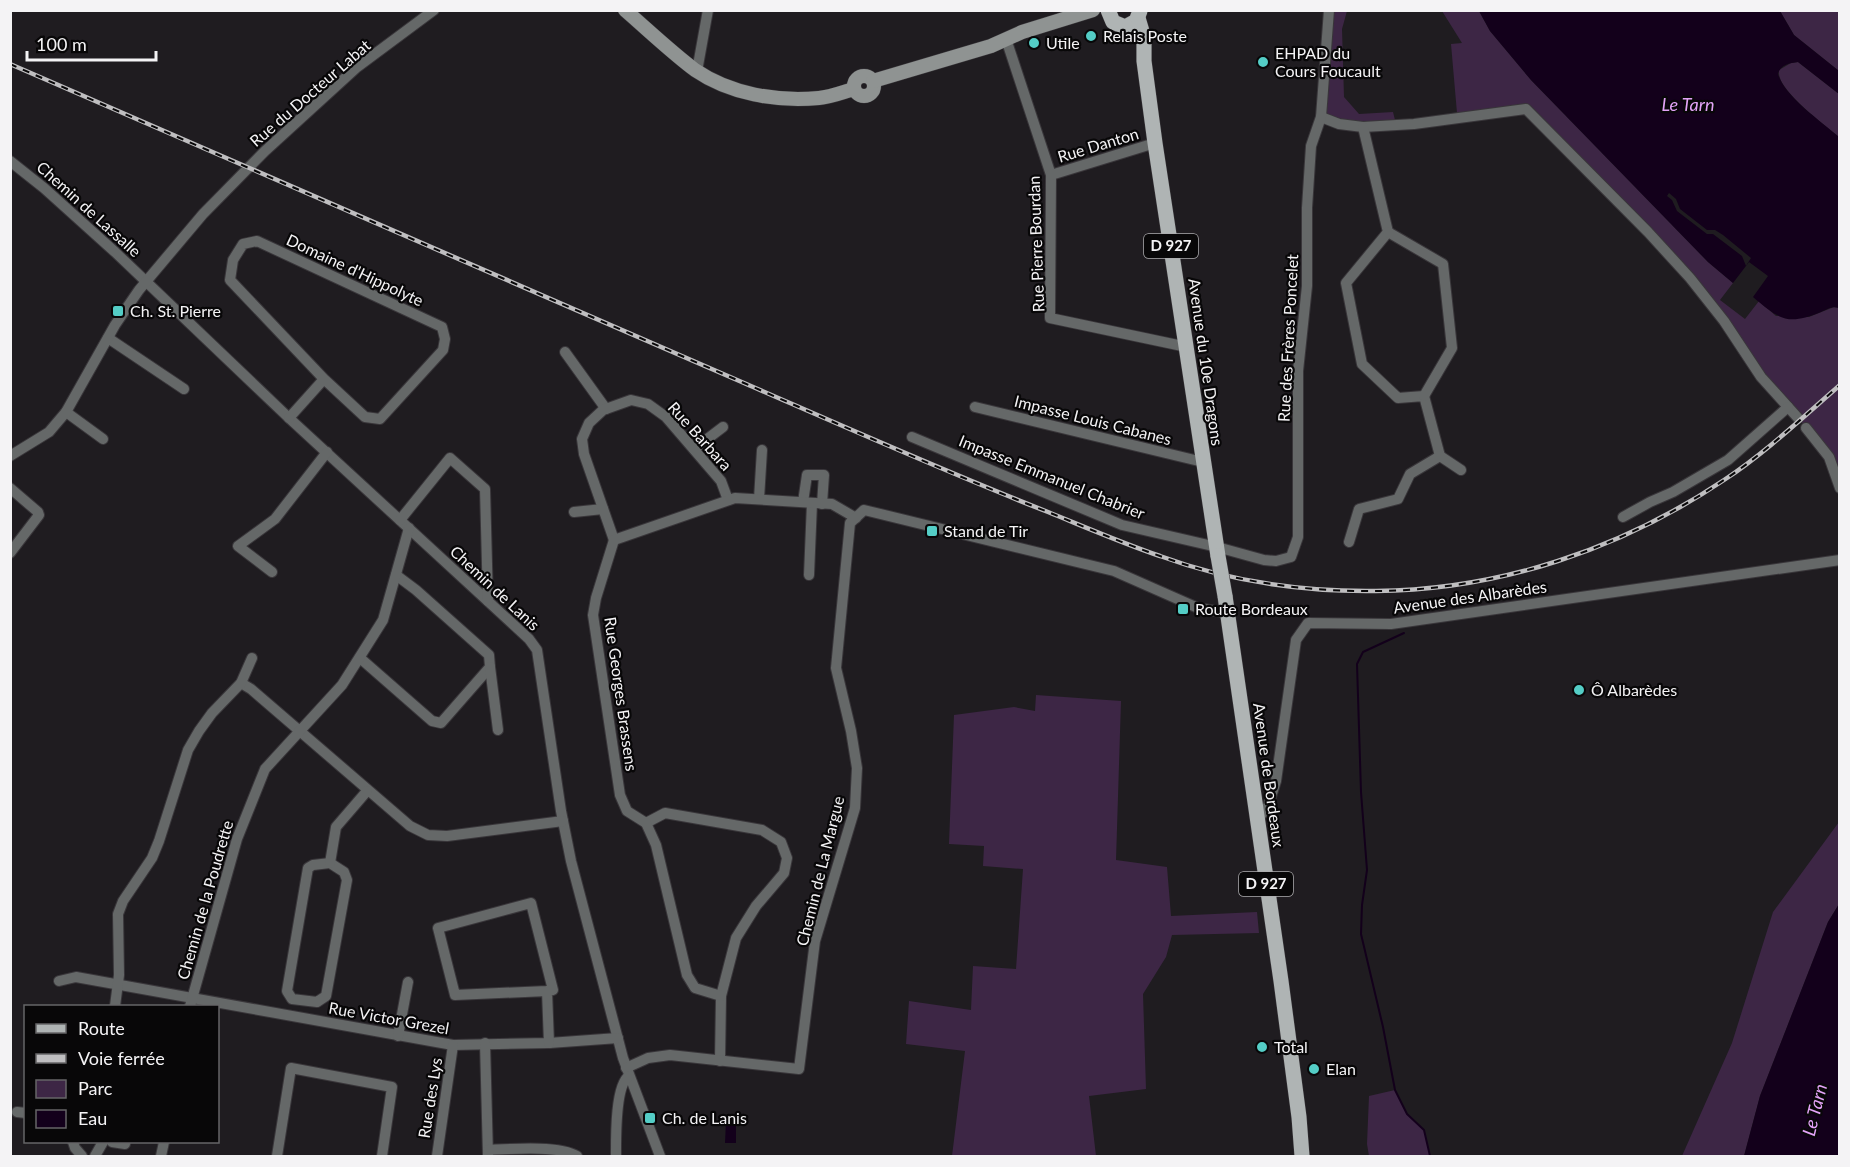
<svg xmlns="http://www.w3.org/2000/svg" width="1850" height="1167" viewBox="0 0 1850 1167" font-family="Lato,sans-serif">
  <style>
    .green { fill: #3d2645 }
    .water { fill: #13001b }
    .pier { fill: #1f1c20 }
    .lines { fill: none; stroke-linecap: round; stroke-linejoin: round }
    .stream { stroke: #13001b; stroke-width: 2 }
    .street-casing { stroke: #39363a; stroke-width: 12 }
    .secondary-casing { stroke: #39363a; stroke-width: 15 }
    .primary-casing { stroke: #39363a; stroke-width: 16 }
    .street { stroke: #656868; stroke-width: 10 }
    .secondary { stroke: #8f9392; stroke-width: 14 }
    .primary { stroke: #afb4b4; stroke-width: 15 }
    .rail-casing { stroke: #bfbec0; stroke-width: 4.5 }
    .rail { stroke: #080708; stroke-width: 2; stroke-dasharray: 7; stroke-linecap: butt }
    .primary-bridge-casing { stroke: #39363a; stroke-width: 16; stroke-linecap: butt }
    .primary-bridge { stroke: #afb4b4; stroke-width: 15 }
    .poi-dot { fill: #54cdc6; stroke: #080708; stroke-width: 2 }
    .labels { text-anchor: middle; stroke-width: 4.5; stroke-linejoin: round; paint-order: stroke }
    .shield { fill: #080708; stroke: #adacae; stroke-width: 1.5 }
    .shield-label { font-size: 15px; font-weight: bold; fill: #f4f3f5 }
    .poi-label { font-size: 16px; fill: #f4f3f5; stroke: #080708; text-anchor: start }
    .street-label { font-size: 16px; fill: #f4f3f5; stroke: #080708 }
    .water-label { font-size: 18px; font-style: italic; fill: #e3a3f7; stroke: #080708 }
  </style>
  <rect width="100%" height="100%" fill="#1f1c20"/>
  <!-- green -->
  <g class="green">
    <polygon points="1329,11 1347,11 1342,29 1344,97 1359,114 1393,112 1396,124 1387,125 1321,117"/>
    <polygon points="1442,11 1479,11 1490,31 1531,80 1708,262 1733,283 1720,300 1745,319 1759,301 1776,316 1809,317 1834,307 1839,308 1839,488 1812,434 1761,377 1724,321 1530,112 1457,113 1451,44 1462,43"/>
    <polygon points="1780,11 1839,11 1839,71 1794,35"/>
    <path d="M1798 62 1839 94V137C1825 125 1775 89 1779 70L1791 63Z"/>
    <polygon points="1036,695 1121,701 1116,860 1167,867 1171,916 1257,912 1259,933 1172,935 1166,957 1143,994 1146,1089 1089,1096 1096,1156 952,1156 965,1051 906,1044 909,1001 971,1010 973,966 1016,969 1023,869 983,866 984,846 949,844 954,715 1014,707 1035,711"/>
    <polygon points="1839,822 1839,904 1828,922 1760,1096 1744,1156 1682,1156 1732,1043 1773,912"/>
    <polygon points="1395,1090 1407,1114 1424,1130 1430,1156 1369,1156 1367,1144 1369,1096"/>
  </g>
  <!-- water -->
  <g class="water">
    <path d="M1479 11H1780L1794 35 1839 71V94L1798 62C1790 63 1780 65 1778 74 1785 97 1821 121 1839 137V308C1832 306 1828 309 1821 312 1787 326 1779 319 1753 297L1768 276 1749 262 1733 283 1708 262 1531 80 1490 31Z"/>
    <polygon points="1839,904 1839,1156 1744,1156 1760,1096 1828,922"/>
    <polygon points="726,1121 736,1122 736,1143 725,1143"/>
  </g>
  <!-- pier -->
  <polygon class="pier" points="1669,193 1676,199 1680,209 1707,230 1715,230 1723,235 1751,258 1746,266 1742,256 1713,234 1707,234 1677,211 1672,200 1667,196"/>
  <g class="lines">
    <!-- stream -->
    <polyline class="stream" points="1404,633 1363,652 1357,664 1361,792 1367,870 1362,905 1361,934 1383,1027 1395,1090 1407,1114 1424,1130 1430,1156"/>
    <defs>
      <g id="street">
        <polyline points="1006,39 1051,175 1050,318 1187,347"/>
        <polyline points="697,71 708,10"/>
        <polyline points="1321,117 1339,124 1363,127 1414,124 1526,109 1648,232 1690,278 1724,321 1761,377 1798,418"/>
        <polyline points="1363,127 1388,232 1346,283 1362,364 1398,398 1424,396 1440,456"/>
        <polyline points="10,161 44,188 115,252 289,418 529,639 537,650 561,811 571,861 623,1058 660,1156"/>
        <polyline points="1051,175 1155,143"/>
        <polyline points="1388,232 1443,264 1452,348 1424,396"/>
        <polyline points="108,338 184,389"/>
        <polyline points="565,352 606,409"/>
        <polyline points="975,407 1203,462"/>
        <polyline points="66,412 103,439"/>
        <polyline points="289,418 324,379 365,417 380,419 443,350 445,339 442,327 257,241 243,244 233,260 230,280 324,379"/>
        <polyline points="1806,428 1829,457 1840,488"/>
        <polyline points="912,437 1122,525 1217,547 1264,560 1276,561 1291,557 1298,537 1298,371 1307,286 1307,208 1311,146 1321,117 1329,10"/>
        <polyline points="694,449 723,427"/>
        <polyline points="10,456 49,432 66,412 115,325 139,290 203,214 265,151 356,68 434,10"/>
        <polyline points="10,488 38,512 39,515 10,553"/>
        <polyline points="759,499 762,450"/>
        <polyline points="803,502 807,475 824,475 822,504"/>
        <polyline points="574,512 603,509"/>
        <polyline points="1623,517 1650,502 1673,492 1728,460 1788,407"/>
        <polyline points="400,520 450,458 485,489 488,601"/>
        <polyline points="614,540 584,454 582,439 589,423 603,410 631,400 648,404 666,417 721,481 728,500"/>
        <polyline points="1349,542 1359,509 1398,499 1410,474 1440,456 1461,470"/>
        <polyline points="272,572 238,546 275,519 327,452"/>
        <polyline points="809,575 812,503"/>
        <polyline points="360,658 432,721 441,723 490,667 489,655 416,590 396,575"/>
        <polyline points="490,667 498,730"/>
        <polyline points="241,683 251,689 410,826 428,835 447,836 563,821"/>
        <polyline points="1258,819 1268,806 1276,781 1296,640 1308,623 1391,624 1840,560"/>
        <polyline points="646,823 665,813 762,830 781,842 787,858 784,873 756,906 736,938 721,996 720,1061"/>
        <polygon points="330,863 344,872 347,880 326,996 317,1002 292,999 287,991 308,868 313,865"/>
        <polyline points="330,863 336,827 367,791"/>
        <polyline points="59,981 76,977 453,1045 549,1043 618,1038"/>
        <polyline points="547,991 455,995 438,928 531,903 553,990 547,991 549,1043"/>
        <polyline points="721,996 695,988 687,975 656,845 646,823 627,811 620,795 593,615 596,598 614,540 735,498 832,504 856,518"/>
        <polyline points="115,1006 119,975 118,914 123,901 152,858 159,841 188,750 199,731 212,713 241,683 252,658"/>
        <polyline points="190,1006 237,839 265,769 342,685 383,620 409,528"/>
        <polyline points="398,1036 408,982"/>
        <polyline points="485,1043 488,1156"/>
        <polyline points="626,1068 648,1058 670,1055 799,1069 815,941 855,808 857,768 851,731 836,668 850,523 864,510 1114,571 1198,608 1227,613"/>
        <polyline points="17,1112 26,1113"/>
        <polyline points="73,1142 75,1148 82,1156"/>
        <polyline points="112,1142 125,1144"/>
        <path d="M488 1150C510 1149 559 1145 577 1156"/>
        <polyline points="95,1156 103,1142"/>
        <polyline points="161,1156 164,1142"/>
        <polyline points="277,1156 291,1068 392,1087 382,1156"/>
        <polyline points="437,1156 453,1045"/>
        <path d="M616 1156C616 1140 615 1085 629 1076"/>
      </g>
      <g id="secondary">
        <path d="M625 10C648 30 671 52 695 70 730 94 777 102 819 98 831 97 843 92 854 89"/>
        <circle cx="864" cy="86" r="10"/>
        <polyline points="873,81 991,46 1022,32 1093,10"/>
      </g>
      <g id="primary">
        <polyline points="1108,10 1113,22 1125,27 1136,21 1140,11"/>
        <polyline points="1138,18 1144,38 1144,61 1155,143 1218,556"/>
        <polyline points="1225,596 1281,981 1299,1117 1302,1156"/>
      </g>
    </defs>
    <!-- street casing -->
    <use href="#street" class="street-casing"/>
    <!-- secondary casing -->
    <use href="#secondary" class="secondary-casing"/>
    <!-- primary casing -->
    <use href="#primary" class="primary-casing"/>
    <!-- street -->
    <use href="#street" class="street"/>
    <!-- secondary -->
    <use href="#secondary" class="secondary"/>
    <!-- primary -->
    <use href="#primary" class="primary"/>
    <defs>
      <path id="rail" d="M10 64C255 171 500 277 744 383 845 427 946 472 1048 512 1085 527 1122 543 1160 556 1228 581 1304 592 1376 591 1500 590 1621 549 1724 480 1765 453 1802 418 1840 385"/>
    </defs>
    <!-- rail casing -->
    <use href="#rail" class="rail-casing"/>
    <!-- rail -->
    <use href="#rail" class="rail"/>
    <defs>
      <polyline id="primary-bridge" points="1218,556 1225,596"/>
    </defs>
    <!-- primary-bridge casing -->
    <use href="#primary-bridge" class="primary-bridge-casing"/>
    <!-- primary-bridge -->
    <use href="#primary-bridge" class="primary-bridge"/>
  </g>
  <!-- markers -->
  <g class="poi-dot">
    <circle cx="1091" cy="36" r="6"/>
    <circle cx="1034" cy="43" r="6"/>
    <circle cx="1263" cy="62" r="6"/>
    <rect x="112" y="305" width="12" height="12" rx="3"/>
    <rect x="926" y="525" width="12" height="12" rx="3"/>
    <rect x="1177" y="603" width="12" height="12" rx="3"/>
    <circle cx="1579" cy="690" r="6"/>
    <circle cx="1262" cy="1047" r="6"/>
    <circle cx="1314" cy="1069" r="6"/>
    <rect x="644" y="1112" width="12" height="12" rx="3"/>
  </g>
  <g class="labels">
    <!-- shield labels -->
    <g class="shield">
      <rect x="1144" y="234" width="54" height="24" rx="4.5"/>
      <rect x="1239" y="872" width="54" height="24" rx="4.5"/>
    </g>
    <g class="shield-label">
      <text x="1171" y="251">D 927</text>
      <text x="1266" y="889">D 927</text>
    </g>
    <!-- poi labels -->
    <g class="poi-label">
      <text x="1103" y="42">Relais Poste</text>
      <text x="1046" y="49">Utile</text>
      <text x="1275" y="59">EHPAD du<tspan x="1275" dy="18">Cours Foucault</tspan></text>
      <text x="130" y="317">Ch. St. Pierre</text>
      <text x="944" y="537">Stand de Tir</text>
      <text x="1195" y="615">Route Bordeaux</text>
      <text x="1591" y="696">Ô Albarèdes</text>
      <text x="1274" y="1053">Total</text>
      <text x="1326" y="1075">Elan</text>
      <text x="662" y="1124">Ch. de Lanis</text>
    </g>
    <!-- street labels -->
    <g class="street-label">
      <text transform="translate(310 93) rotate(-41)" y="6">Rue du Docteur Labat</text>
      <text transform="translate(1098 145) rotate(-17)" y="6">Rue Danton</text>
      <text transform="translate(89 209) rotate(42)" y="6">Chemin de Lassalle</text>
      <text transform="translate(1036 244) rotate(-92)" y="6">Rue Pierre Bourdan</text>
      <text transform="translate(355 270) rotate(25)" y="6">Domaine d'Hippolyte</text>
      <text transform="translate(1288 338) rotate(-87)" y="6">Rue des Frères Poncelet</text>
      <text transform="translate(1206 362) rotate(82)" y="6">Avenue du 10e Dragons</text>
      <text transform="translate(1093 420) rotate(14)" y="6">Impasse Louis Cabanes</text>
      <text transform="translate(700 436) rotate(48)" y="6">Rue Barbara</text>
      <text transform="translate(1052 477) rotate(22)" y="6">Impasse Emmanuel Chabrier</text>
      <text transform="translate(495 588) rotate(43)" y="6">Chemin de Lanis</text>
      <text transform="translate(1470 597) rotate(-8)" y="6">Avenue des Albarèdes</text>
      <text transform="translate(621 694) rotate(82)" y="6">Rue Georges Brassens</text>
      <text transform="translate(1269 775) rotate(82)" y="6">Avenue de Bordeaux</text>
      <text transform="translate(820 871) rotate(-76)" y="6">Chemin de La Margue</text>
      <text transform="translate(205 900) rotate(-74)" y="6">Chemin de la Poudrette</text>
      <text transform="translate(389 1018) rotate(10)" y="6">Rue Victor Grezel</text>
      <text transform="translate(430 1098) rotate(-81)" y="6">Rue des Lys</text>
    </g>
    <!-- water labels -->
    <g class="water-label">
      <text x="1688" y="111">Le Tarn</text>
      <text transform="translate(1815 1110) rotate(-76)" y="6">Le Tarn</text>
    </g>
  </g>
  <!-- border -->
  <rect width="1850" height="1167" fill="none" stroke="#f4f3f5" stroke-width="24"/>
  <!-- legend -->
  <rect x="24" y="1005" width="195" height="138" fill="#080708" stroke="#666567" stroke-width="1.5"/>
  <rect x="36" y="1024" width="30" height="9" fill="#afb4b4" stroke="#666567" stroke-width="1.5"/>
  <text x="78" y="1035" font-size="18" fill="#f4f3f5">Route</text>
  <rect x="36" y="1054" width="30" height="9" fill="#bfbec0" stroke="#666567" stroke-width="1.5"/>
  <text x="78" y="1065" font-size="18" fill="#f4f3f5">Voie ferrée</text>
  <rect x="36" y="1080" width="30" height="18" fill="#3d2645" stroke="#666567" stroke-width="1.5"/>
  <text x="78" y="1095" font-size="18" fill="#f4f3f5">Parc</text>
  <rect x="36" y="1110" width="30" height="18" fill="#13001b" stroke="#666567" stroke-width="1.5"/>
  <text x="78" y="1125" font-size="18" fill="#f4f3f5">Eau</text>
  <!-- scale -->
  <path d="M27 51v9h129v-9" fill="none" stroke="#f4f3f5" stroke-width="3"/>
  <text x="36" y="51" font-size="18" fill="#f4f3f5" stroke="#080708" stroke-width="4.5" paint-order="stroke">100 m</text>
</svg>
